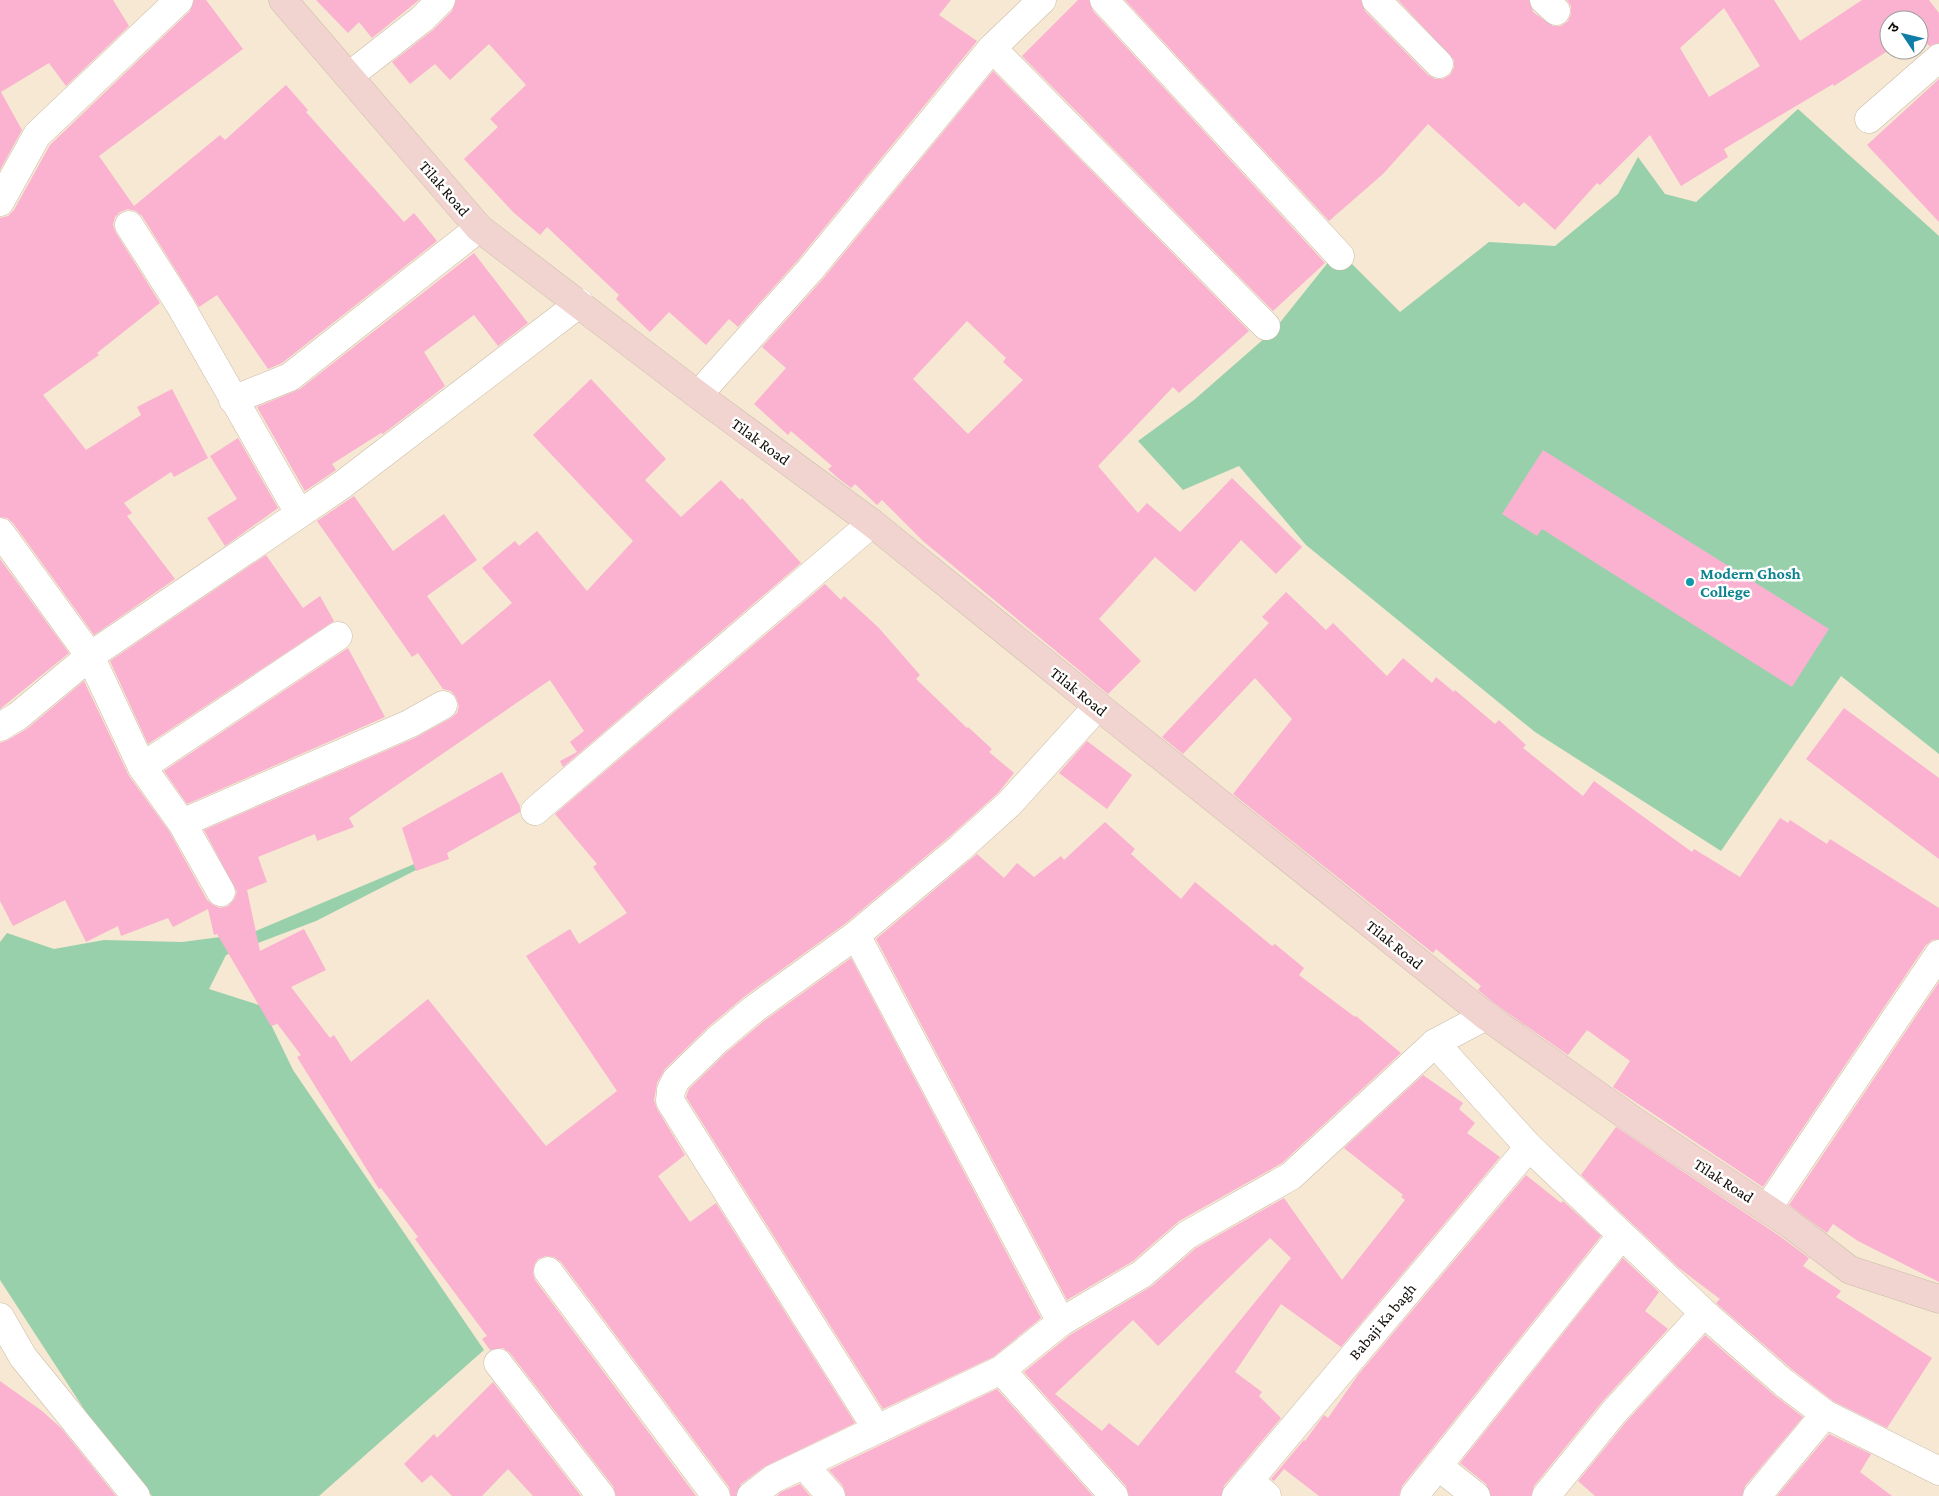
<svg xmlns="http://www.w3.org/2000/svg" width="1939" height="1496" viewBox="0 0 1939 1496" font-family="'Crimson Pro','Noto Sans Devanagari',serif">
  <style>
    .green { fill: #98d0ac }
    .building { fill: #fab2d0; fill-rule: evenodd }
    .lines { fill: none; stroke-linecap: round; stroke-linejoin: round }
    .minor-casing { stroke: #c9bca7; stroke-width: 29 }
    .tertiary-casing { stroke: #c9bca7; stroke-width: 29 }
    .secondary-casing { stroke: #c9bca7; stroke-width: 29 }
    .minor { stroke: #fff; stroke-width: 28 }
    .tertiary { stroke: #fff; stroke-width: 28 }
    .secondary { stroke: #f1d4cf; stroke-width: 28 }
    .culture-dot { fill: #0f9aa8; stroke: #fff; stroke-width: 2 }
    .labels { text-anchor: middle; stroke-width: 5; stroke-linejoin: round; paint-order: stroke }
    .street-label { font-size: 16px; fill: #0f0a05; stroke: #fff }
    .culture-label { font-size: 16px; font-weight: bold; fill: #0d838f; stroke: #fff; text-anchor: start }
  </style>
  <rect width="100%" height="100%" fill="#f6e8d3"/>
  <!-- green -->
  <g class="green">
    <polygon points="1798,109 1939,236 1939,754 1841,676 1721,851 1535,732 1306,545 1239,466 1183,490 1138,441 1194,400 1274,330 1338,250 1400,312 1489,242 1555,246 1618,194 1638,157 1665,194 1696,202"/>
    <polygon points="426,859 418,869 316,921 226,955 209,989 262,1006 293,1070 484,1350 319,1496 152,1496 97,1429 0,1280 0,942 7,933 54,949 104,940 182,942 251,933"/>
  </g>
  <!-- building -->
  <g class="building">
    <polygon points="0,0 113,0 129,26 66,86 49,63 1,92 22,130 0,170"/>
    <polygon points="194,0 206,0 243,49 99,156 134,206 220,135 225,140 286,85 308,110 306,112 404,222 414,213 437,241 282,363 268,369 217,295 199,307 142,216 136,211 128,209 120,212 115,217 113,225 116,233 160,303 97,353 99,355 43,395 86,450 141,415 137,407 172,389 208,458 174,477 171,472 124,503 132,513 127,516 175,579 94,635 13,523 7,518 0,517 0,218 8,216 14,210 50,145 190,11"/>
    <polygon points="316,0 419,0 372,38 359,22 348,33"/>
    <polygon points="456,0 951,0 939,15 977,41 798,260 738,327 729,319 706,345 669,312 650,332 616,299 619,295 547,227 540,235 513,212 464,159 498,127 490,119 526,85 489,44 450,80 435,64 410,84 392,62 433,30 452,11"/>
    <polygon points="1078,0 1089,0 1093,11 1325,263 1273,311 1022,56"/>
    <path d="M1125 0H1361L1365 11 1428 75 1435 79H1443L1450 75 1454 68V60L1398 0H1529L1533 12 1553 26H1561L1568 21 1571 14V6L1567 0H1774L1800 41 1862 0H1929L1939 13V43L1929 46 1919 33V20H1889V50L1834 86 1833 84 1724 149 1728 157 1681 186 1650 135 1600 185 1597 183 1555 230 1524 202 1519 207 1428 124 1383 174 1329 221ZM1724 8 1760 66 1709 97 1680 48Z"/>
    <path d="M993 71 1249 331 1179 393 1173 387 1098 466 1138 513 1147 503 1180 532 1232 478 1302 547 1276 574 1241 540 1195 592 1155 557 1099 619 1141 661 1108 694 923 541 882 500 877 505 855 484 851 488 838 478 828 469 832 466 791 431 788 435 754 404 786 368 762 347 822 280ZM967 321 1006 358 1003 362 1023 380 968 434 913 379Z"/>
    <polygon points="1939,79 1939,222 1867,145"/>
    <polygon points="474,253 528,323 498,346 474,315 424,352 445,386 383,434 381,433 332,464 336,470 305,491 257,407 300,389"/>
    <polygon points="591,379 666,459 645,480 681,517 721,480 740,500 742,498 801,563 563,767 560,761 577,752 570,742 584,731 550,680 349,818 354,827 317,841 315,834 258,857 267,882 247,890 260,951 304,929 326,970 291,987 330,1038 334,1035 351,1062 428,999 546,1146 617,1091 526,956 570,929 579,944 627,913 593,867 597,864 555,814 825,584 841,600 844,596 878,627 920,675 916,679 967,728 968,727 992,749 989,752 1014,773 998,793 949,837 846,923 745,996 707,1028 665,1069 657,1083 654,1100 657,1109 685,1155 658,1176 690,1222 716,1203 855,1423 764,1467 741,1484 736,1496 731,1496 729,1487 561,1262 554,1257 546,1256 538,1259 534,1265 533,1273 535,1280 696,1496 616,1496 613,1486 510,1353 503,1348 490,1350 482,1339 487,1336 431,1261 415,1239 418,1237 381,1188 379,1189 297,1057 301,1055 276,1022 277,1024 271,1026 217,934 214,935 208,909 173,927 168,918 121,936 118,926 86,942 65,900 13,926 0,901 0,743 8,740 28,728 84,681 129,776 169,831 207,900 213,905 220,908 228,906 234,900 237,892 204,830 415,738 451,718 457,713 459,706 456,697 451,691 443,689 418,653 412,657 317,521 354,496 393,551 444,514 477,560 427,596 462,645 512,603 482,568 515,541 519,546 537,531 587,591 633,541 533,435"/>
    <polygon points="238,438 278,508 225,546 207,518 237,499 210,456"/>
    <polygon points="1543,450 1829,629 1792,687 1542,529 1537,536 1502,514"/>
    <polygon points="266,555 303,608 320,596 334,621 148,744 110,661"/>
    <polygon points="0,559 69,653 0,709"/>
    <polygon points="1286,592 1326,630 1333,623 1387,676 1403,658 1432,683 1436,677 1454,692 1455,690 1495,724 1499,720 1526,745 1523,748 1583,796 1594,781 1692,852 1694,849 1740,877 1780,818 1788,823 1790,820 1827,844 1830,839 1939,908 1939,939 1932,940 1926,945 1763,1187 1613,1087 1630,1061 1587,1030 1568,1055 1495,1004 1478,990 1481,986 1436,949 1433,953 1233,794 1292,719 1255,678 1183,754 1162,737 1269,623 1262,617"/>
    <polygon points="348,648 385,717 187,804 164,771"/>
    <polygon points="1844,708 1939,778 1939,859 1806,759"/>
    <polygon points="1087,741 1132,775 1107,809 1059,773"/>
    <polygon points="502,772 520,806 520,812 447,853 449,859 416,871 402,828"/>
    <polygon points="1105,822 1135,849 1131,854 1181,899 1195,882 1272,946 1275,944 1304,968 1299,975 1355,1017 1356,1016 1401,1053 1282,1163 1179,1221 1133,1261 1067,1300 876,939 977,854 1004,878 1017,863 1034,877 1061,856 1064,860"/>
    <polygon points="851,958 1041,1318 993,1357 883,1409 686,1097 689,1089 727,1052 764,1021"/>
    <polygon points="1939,982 1939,1282 1858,1241 1833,1224 1827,1233 1789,1205"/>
    <path d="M1423 1075 1463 1103 1459 1109 1475 1123 1467 1133 1500 1157 1341 1347 1281 1304 1235 1372 1262 1392 1259 1396 1281 1418 1224 1486 1221 1496H1129L1126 1486 1024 1372 1070 1335 1152 1286 1196 1248 1284 1198 1342 1280 1405 1200 1401 1197 1403 1195 1344 1148ZM1270 1238 1291 1258 1138 1446 1109 1423 1102 1431 1055 1394 1133 1320 1158 1346Z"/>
    <polygon points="1616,1127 1781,1237 1809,1258 1803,1266 1841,1291 1836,1297 1932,1358 1887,1428 1833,1401 1794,1371 1716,1303 1720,1299 1679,1268 1581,1175"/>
    <polygon points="1526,1175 1561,1203 1563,1201 1601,1236 1402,1486 1399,1496 1319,1496 1284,1469 1274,1481 1271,1479 1304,1440 1305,1441 1324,1415 1328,1418 1358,1375"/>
    <polygon points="1623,1258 1659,1292 1645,1311 1668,1329 1602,1402 1534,1486 1531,1496 1491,1496 1486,1484 1460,1463"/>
    <polygon points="1705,1335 1774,1395 1803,1417 1745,1486 1742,1496 1595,1496 1578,1481 1626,1422"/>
    <polygon points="0,1381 42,1411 61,1428 116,1496 0,1496"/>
    <polygon points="493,1382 581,1496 533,1496 508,1469 482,1496 452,1496 431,1475 422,1483 404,1464 434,1434 437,1438"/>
    <polygon points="997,1389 1093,1496 846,1496 843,1486 829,1470"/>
    <polygon points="1829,1434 1871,1454 1860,1472 1892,1496 1777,1496"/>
    <polygon points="800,1484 810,1496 777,1496 781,1492"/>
  </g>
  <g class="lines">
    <defs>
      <g id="minor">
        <polyline points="1104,0 1340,256"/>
        <polyline points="1376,0 1439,64"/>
        <polyline points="1544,0 1556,11"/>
        <polyline points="992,48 1266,326"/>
        <polyline points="349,76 422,19 441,0"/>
        <polyline points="1869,119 1939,58"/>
        <polyline points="0,202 37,135 179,0"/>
        <polyline points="129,225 180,305 299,513"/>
        <polyline points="698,395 810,270 992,48 1042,0"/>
        <polyline points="233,400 290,377 479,228"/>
        <polyline points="0,532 90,656 142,767 182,823 221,892"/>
        <polyline points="0,727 18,716 90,656 342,485 580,303"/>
        <polyline points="142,767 338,636"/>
        <polyline points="535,811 872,523"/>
        <polyline points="182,823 409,724 443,705"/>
        <polyline points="856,935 1061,1322"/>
        <polyline points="1435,1043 1529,1147 1704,1313 1784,1383 1825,1414 1939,1471"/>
        <polyline points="1767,1209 1939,954"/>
        <polyline points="548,1271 716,1496"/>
        <polyline points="498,1363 601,1496"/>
        <polyline points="1001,1370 1114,1496"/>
        <polyline points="877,1429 670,1101 671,1090 676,1080 717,1040 754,1009 856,935 959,849 1009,804 1098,706"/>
        <polyline points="804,1465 831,1496"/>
        <polyline points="1438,1466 1476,1496"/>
        <polyline points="1249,1480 1267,1496"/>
        <polyline points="751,1496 773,1479 1001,1370 1061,1322 1142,1274 1187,1235 1291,1176 1435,1043 1486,1016"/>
        <polyline points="1236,1496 1529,1147"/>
        <polyline points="1414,1496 1621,1236"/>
        <polyline points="1546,1496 1614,1412 1704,1313"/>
        <polyline points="1757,1496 1825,1414"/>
      </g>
      <polyline id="tertiary" points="0,1317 23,1357 136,1496"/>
      <polyline id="secondary" points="283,0 479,228 698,395 872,523 1098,706 1486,1016 1634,1121 1790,1224 1850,1270 1939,1299"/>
    </defs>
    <!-- minor casing -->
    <use href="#minor" class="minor-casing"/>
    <!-- tertiary casing -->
    <use href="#tertiary" class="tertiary-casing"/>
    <!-- secondary casing -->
    <use href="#secondary" class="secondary-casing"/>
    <!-- minor -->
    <use href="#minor" class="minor"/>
    <!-- tertiary -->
    <use href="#tertiary" class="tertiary"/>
    <!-- secondary -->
    <use href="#secondary" class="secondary"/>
  </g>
  <!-- markers -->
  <circle class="culture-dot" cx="1690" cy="582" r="5"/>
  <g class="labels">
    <!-- street labels -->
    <g class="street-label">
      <text transform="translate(445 188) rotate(49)" y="6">Tilak Road</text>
      <text transform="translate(761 441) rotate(36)" y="6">Tilak Road</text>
      <text transform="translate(1079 691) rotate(39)" y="6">Tilak Road</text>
      <text transform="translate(1395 944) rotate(39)" y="6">Tilak Road</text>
      <text transform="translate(1724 1180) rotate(33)" y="6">Tilak Road</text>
      <text transform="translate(1382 1321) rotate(-50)" y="6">Babaji Ka bagh</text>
    </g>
    <!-- culture labels -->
    <g class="culture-label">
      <text x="1700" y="579">Modern Ghosh<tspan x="1700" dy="18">College</tspan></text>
    </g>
  </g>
  <!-- north arrow -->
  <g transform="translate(1904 35) rotate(305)"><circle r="24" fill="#ffffff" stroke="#9f9d9b"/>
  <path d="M0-4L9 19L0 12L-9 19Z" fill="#0f7da6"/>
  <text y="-8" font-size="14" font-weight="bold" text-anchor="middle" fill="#0f0a05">उ</text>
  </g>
</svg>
